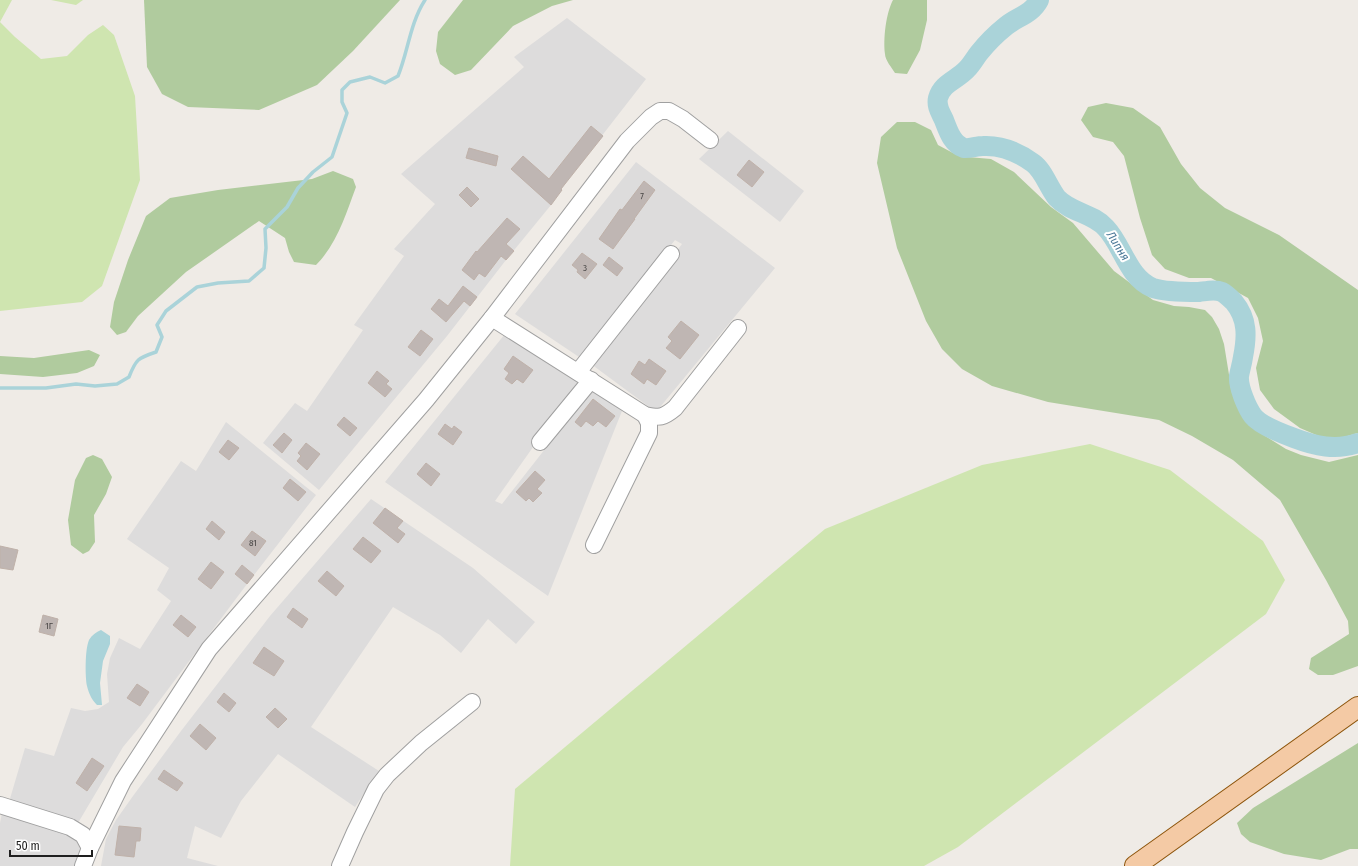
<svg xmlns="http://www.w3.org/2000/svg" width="1358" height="866" viewBox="0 0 1358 866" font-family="'Fira Sans Condensed',sans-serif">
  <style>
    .residential { fill: #dddcdc }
    .grass { fill: #cfe5b0 }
    .forest { fill: #b0cb9e }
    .water { fill: #aad3d9 }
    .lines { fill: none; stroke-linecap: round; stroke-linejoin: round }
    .stream { stroke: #aad3d9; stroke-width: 3.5 }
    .river { stroke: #aad3d9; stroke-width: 20 }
    .building { fill: #bfb6b3; stroke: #bfb1a9 }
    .minor-casing { stroke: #a0a0a0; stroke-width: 18 }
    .major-casing { stroke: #8d550c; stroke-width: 22 }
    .minor { stroke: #fff; stroke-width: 16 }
    .major { stroke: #f4caa5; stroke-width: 20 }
    .labels { text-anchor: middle; stroke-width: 4; stroke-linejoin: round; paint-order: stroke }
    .number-label { font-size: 9px; fill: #474544 }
    .water-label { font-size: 12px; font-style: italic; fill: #4c7998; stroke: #fff }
  </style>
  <rect width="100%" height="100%" fill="#efebe6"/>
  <!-- residential -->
  <g class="residential">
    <polygon points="567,18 646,79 569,178 551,205 506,260 447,336 319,490 263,443 295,403 307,411 363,330 354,325 404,256 394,249 435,204 401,174 524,67 514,57"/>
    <polygon points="728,131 804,191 780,222 699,159"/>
    <polygon points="636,162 775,268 656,412 591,364 682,244 675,240 582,359 515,314"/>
    <polygon points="505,334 579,382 495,501 502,504 592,389 622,411 548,596 385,482"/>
    <polygon points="226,422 316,495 247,584 142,724 123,747 78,823 9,802 25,748 54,756 71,708 85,711 98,709 109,702 107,674 110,658 119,638 140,649 171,601 157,590 169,568 127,539 181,461 196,471"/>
    <polygon points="371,499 473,568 535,622 516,644 488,619 461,653 440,635 393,607 311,727 379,771 355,807 278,754 241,801 221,838 195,826 187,858 218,866 101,866 106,839 116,820 133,796 181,731 270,616"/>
    <polygon points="2,813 71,834 76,840 81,850 76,866 0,866 0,823"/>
  </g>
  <!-- grass -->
  <g class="grass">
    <polygon points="0,0 12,0 0,22 15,37 41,59 67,56 88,35 103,25 114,35 135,96 140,180 102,286 82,302 0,311"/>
    <polygon points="51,0 83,0 76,5"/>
    <polygon points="1090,444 1170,470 1263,541 1285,580 1266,614 958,847 924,866 510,866 515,789 825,529 982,465"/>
  </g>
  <!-- forest -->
  <g class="forest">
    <polygon points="144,0 400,0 353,51 317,85 259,110 188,107 162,94 147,67"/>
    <polygon points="463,0 573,0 552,6 513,26 471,70 455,75 440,64 436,51 438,32"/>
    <path d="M893 0H927V20L920 50 907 74 895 73C892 68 885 60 885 54 883 39 886 13 893 0Z"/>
    <polygon points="1106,103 1133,108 1160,127 1181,164 1200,188 1225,208 1279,235 1358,290 1358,433 1330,441 1300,428 1274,409 1260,390 1256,368 1263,341 1258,318 1248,298 1211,278 1189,278 1165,269 1152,255 1140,218 1124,156 1113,142 1093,137 1081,120 1088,107"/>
    <polygon points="897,122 915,122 931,130 938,145 953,153 968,157 991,159 1014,172 1051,207 1073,223 1114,271 1153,300 1174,306 1189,307 1205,310 1212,317 1219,329 1224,344 1232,393 1249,421 1262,434 1286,449 1301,455 1329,462 1358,455 1358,666 1333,675 1318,675 1309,669 1311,658 1349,634 1348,621 1326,580 1280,500 1233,460 1192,436 1159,420 1048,402 992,386 962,369 942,349 926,321 897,248 877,163 881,137"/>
    <path d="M333 171 353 179 356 187C346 214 337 244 316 265L294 262 289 252 285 238 259 221 186 272 138 316 126 332 117 335 110 327 114 302 128 260 146 216 170 198 218 190 312 179Z"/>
    <polygon points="89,350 100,355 94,366 77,373 43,377 0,374 0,356 34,358"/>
    <polygon points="93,455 102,459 112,477 106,494 94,515 95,542 89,551 83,554 71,545 68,520 75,480 86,458"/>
    <polygon points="1358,743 1358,849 1350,849 1321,860 1284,854 1250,842 1241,834 1237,823 1253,808"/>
  </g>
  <!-- water -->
  <path class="water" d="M101 630 110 636V644L103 661 100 683 102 705H97C92 700 89 694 87 686 85 676 85 649 89 640 92 635 96 632 101 630Z"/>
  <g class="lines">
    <!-- stream -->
    <path class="stream" d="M0 388H46L76 384 95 386 117 384 129 377C136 359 138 358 156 352L162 337 157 325 166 311 197 287 218 283 249 281 264 268 266 248 265 229 287 207 298 188 313 172 332 157 347 113 342 102V90L350 82 370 77 385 83 398 76C408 52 410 23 425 0"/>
    <!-- river -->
    <path class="river" d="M1039 0C1032 14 1017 17 1006 26 996 34 987 43 979 53 975 58 972 64 967 69 957 80 942 83 938 98 936 107 941 113 944 120 948 130 952 144 964 148 968 149 977 146 983 146 1002 145 1018 152 1033 163 1043 170 1049 188 1057 198 1071 213 1093 213 1106 228 1123 246 1128 278 1153 288 1165 292 1187 292 1199 292 1207 291 1215 289 1222 292 1226 294 1231 299 1234 302 1248 319 1247 337 1243 357 1242 364 1240 370 1239 376 1238 387 1247 408 1253 416 1260 425 1283 434 1294 438 1315 446 1336 451 1358 443"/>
  </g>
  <!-- building -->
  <g class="building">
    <polygon points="591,126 603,136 561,189 562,190 551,205 511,169 523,156 549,179"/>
    <polygon points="469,148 498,156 496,166 466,158"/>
    <polygon points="749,160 764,172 752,187 737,175"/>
    <polygon points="644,181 655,190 634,219 635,219 613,249 599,239 620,209 622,210"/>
    <polygon points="467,187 479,199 471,207 459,195"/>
    <polygon points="507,218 520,229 506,244 514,251 506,260 501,256 485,277 479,273 474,280 462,270 476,251 477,252"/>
    <polygon points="582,253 597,264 585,279 577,272 578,270 572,265"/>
    <polygon points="609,257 623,268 617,276 603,265"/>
    <polygon points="463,286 477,297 470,306 464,301 446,322 431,309 439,299 448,306"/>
    <polygon points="681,321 699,335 680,359 666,348 672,341 668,337"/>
    <polygon points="421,330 433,339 420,356 408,347"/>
    <polygon points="513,356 533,370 523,383 517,379 512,384 505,379 509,373 504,369"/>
    <polygon points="649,359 666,371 656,385 647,379 644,384 631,374 639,361 645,365"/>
    <polygon points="377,371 389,381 386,384 392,389 385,397 368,383"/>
    <polygon points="593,399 615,416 606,427 598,421 593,426 586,421 581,427 575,422"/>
    <polygon points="344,417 357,428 350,436 337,425"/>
    <polygon points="445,424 452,429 454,426 462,432 453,445 438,434"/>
    <polygon points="284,433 292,440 282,453 273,445"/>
    <polygon points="228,440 239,448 229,460 219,452"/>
    <polygon points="306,443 320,454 307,470 297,461 301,456 298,453"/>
    <polygon points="426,463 440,474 431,486 417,474"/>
    <polygon points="535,471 545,480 537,489 542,493 533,502 529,498 526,501 516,492"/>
    <polygon points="290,479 306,492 298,501 283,488"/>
    <polygon points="385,508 403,521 397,528 405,534 398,543 373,523"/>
    <polygon points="212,521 225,532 219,540 206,529"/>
    <polygon points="252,531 266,541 255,556 241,545"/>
    <polygon points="363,537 381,551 371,563 353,549"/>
    <polygon points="0,546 18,550 13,570 0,568"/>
    <polygon points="211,562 224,572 211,589 198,579"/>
    <polygon points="242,565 254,575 247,584 235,574"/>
    <polygon points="327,571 344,586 336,596 318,581"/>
    <polygon points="293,608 308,619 302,628 287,617"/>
    <polygon points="43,615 58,619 54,636 39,632"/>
    <polygon points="181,615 196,627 188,637 173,625"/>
    <polygon points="264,647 284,661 274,676 253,663"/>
    <polygon points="137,684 149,692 140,706 127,698"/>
    <polygon points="224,693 236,703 229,712 217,702"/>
    <polygon points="275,708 287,719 278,728 266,717"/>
    <polygon points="200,724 216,738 206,750 190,736"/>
    <polygon points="92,758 104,766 87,791 76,783"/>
    <polygon points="164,770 183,783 177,791 158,779"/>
    <polygon points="119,826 141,828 140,841 136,841 134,857 115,855"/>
  </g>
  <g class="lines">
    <defs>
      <g id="minor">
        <path d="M492 318 645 415C660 418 663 418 675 408L738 328"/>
        <polyline points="578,372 671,254"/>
        <polyline points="540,442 591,380"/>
        <polyline points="594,545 649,433 649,423 645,415"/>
        <polyline points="0,805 70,827 83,835 90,848"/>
        <polyline points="83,866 90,848 123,781 209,649 426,400 492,318 627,141 651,117 660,111 669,111 683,119 710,140"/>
        <polyline points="340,866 355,832 376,789 387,775 421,743 472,702"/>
      </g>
      <polyline id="major" points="1135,866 1358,707"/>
    </defs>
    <!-- minor casing -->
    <use href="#minor" class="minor-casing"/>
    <!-- major casing -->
    <use href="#major" class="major-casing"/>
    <!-- minor -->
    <use href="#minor" class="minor"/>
    <!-- major -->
    <use href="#major" class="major"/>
  </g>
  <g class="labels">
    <!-- number labels -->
    <g class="number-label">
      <text x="642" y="199">7</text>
      <text x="585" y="271">3</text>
      <text x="253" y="546">81</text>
      <text x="49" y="629">1Г</text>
    </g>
    <!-- water labels -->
    <g class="water-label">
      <text transform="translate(1118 246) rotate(58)" y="4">Липня</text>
    </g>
  </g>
  <!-- scale -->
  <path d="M10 850v6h82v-6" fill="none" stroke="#1f1f1f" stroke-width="2"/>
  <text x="16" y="850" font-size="12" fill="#1f1f1f" stroke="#ffffff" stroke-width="3" paint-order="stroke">50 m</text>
</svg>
